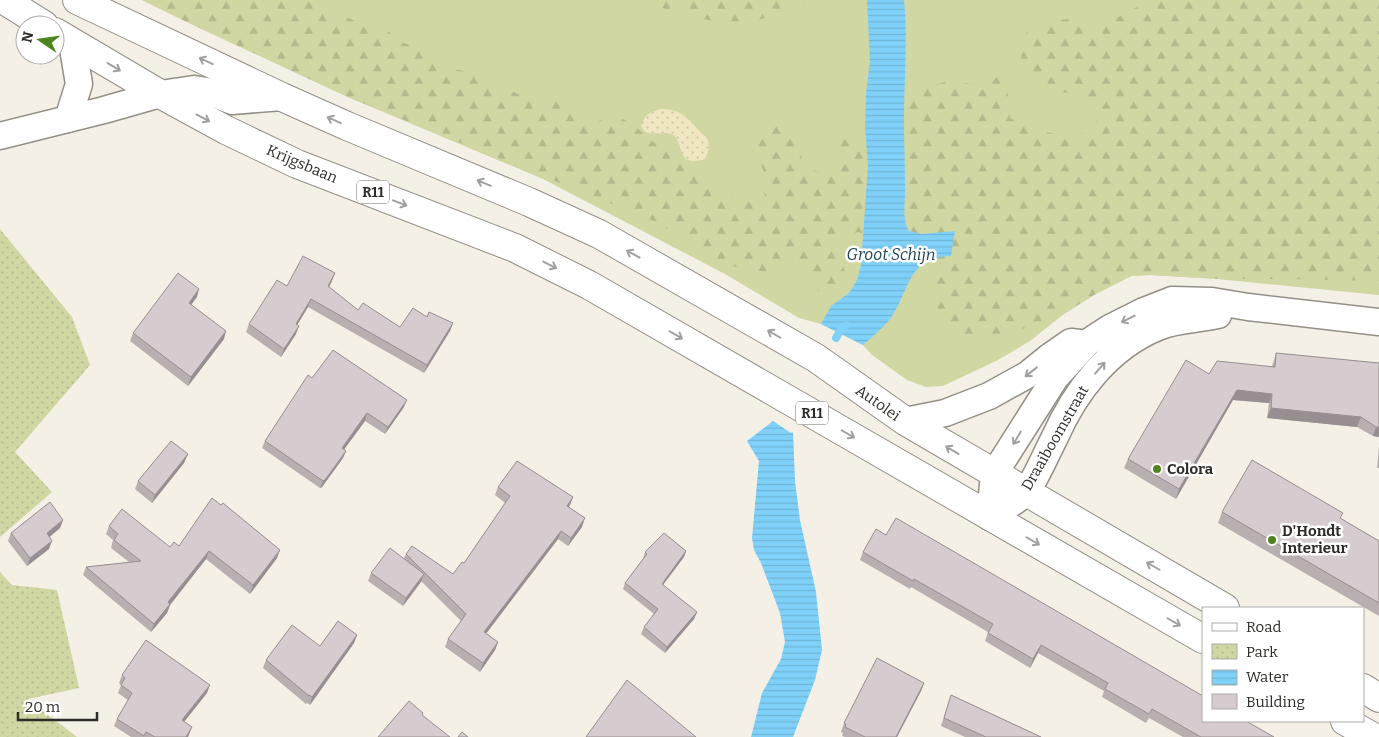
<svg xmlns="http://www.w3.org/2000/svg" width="1379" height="737" viewBox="0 0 1379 737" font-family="Bitter,serif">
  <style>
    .green { fill: #d0d7a2 }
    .forest { fill: url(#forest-firs) }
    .sand { fill: url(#sand-dots) }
    .park { fill: url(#park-dots) }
    .water { fill: url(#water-rules) }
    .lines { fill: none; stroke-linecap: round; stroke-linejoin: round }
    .stream { stroke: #7fd1fa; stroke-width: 8 }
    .minor-casing { stroke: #938f87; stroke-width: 29 }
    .major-casing { stroke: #938f87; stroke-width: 30 }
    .minor { stroke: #fff; stroke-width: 26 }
    .major { stroke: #fff; stroke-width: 28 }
    .wall { fill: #b8afb1 }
    .shaded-wall { fill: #968e90 }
    .building { fill: #d6cbce; stroke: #968e90 }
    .oneway { stroke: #a0a09e }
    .poi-dot { fill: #4d841e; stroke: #fff; stroke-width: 2 }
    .labels { text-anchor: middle; stroke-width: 5; stroke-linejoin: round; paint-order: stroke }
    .shield { fill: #fff; stroke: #6c6b68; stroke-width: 1 }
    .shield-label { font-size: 14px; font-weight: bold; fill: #2d2c28 }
    .street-label { font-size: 15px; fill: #2d2c28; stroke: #fff }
    .poi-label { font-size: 15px; font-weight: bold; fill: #2d2c28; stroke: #fff; text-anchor: start }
    .water-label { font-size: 16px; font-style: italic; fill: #204456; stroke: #fff }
  </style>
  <defs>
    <pattern id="forest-firs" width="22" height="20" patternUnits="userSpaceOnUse" patternTransform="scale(1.25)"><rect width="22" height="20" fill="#d0d7a2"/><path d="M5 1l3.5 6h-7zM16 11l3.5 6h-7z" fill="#b3b98c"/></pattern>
    <pattern id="sand-dots" width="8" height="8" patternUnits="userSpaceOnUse" patternTransform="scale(1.25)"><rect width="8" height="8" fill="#f0e6c1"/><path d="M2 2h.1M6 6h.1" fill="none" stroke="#cec5a6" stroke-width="1.8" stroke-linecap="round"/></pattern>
    <pattern id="park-dots" width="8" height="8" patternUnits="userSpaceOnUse" patternTransform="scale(1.25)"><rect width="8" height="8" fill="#d0d7a2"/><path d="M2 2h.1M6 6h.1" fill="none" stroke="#b3b98c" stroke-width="1.8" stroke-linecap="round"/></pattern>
    <pattern id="water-rules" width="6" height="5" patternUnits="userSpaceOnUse" patternTransform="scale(1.25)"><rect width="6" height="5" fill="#7fd1fa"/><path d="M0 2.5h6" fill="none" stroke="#6eb4d6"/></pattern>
  </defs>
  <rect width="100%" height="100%" fill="#f4f0e6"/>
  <!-- green -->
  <polygon class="green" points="142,0 1379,0 1379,295 1217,279 1150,275 1131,276 1094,295 1064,314 1030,341 998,360 943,386 926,387 907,380 872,355 863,345 821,324 799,318 725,274 543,179 350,98 193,25"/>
  <!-- forest -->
  <g class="forest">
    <path d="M142 0H316L318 8 389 32 402 42 429 53 452 68 482 76 534 102 555 101 593 124 613 114 633 124 649 139 736 199 752 202 765 197 763 185 765 176 759 159 750 146 751 135 770 126 787 128 798 134 802 145 801 168 832 174 838 170 839 159 834 149C845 132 852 133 871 135L873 152 866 158V165L871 173 897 115 928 87 951 80 970 84 999 77 1008 94 1010 118C1027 125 1061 140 1079 135 1084 133 1090 127 1095 124L1102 101 1063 92 1045 82 1024 66 1017 43 1031 28 1045 21 1082 18 1097 25 1121 16 1146 2 1163 0H1379V281L1283 279H1221L1150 275 1131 276 1094 295 1064 314 1020 330 994 337 968 340 956 336 945 328 938 318 935 284 937 265 931 253 858 232C846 235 842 240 837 251 842 270 859 284 831 297 807 290 817 278 804 268 799 264 787 263 780 262L767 272 730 266 656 222 350 98 193 25Z"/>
    <polygon points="642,0 808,0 777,15 734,26 670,11"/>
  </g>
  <!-- sand -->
  <path class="sand" d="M660 109C684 108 689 122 706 137 711 145 709 151 705 159 674 168 686 144 673 135 662 129 647 140 641 126 645 115 649 112 660 109Z"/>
  <!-- park -->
  <g class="park">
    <polygon points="0,229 72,317 90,365 15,452 52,492 0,537"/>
    <polygon points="0,572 12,585 57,590 79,688 28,699 77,737 0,737"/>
  </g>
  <!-- water -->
  <g class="water">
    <path d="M867 0H904C908 40 904 80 904 120 904 142 905 164 905 186 906 201 901 218 909 231L922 234 955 231 951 256C907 258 911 288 891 318 883 328 873 336 863 345L821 324 831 306 849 293 857 280 861 265 868 166 865 127 866 93 870 61Z"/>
    <polygon points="773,421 791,433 793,432 795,481 800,520 816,592 822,650 815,680 793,737 751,737 762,693 781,659 785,642 780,613 761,563 754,550 752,538 759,461 747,441"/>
  </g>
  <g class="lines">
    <!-- stream -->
    <polyline class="stream" points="836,338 841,329 846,325"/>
    <defs>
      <g id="minor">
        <polyline points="68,119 79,84 72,42"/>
        <polyline points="0,136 104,110 160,94 194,89 207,91 232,101 282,97"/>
        <polyline points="905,421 945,413 989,396 1027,375 1048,358 1071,342 1079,343"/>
        <polyline points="990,517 994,474 1055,378 1087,343 1110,328 1144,311 1172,300 1212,301 1248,307 1379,322"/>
        <path d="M990 517C1001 509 1016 502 1025 493 1033 485 1048 450 1054 439 1075 391 1109 347 1158 327 1179 318 1198 320 1218 315"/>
      </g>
      <g id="major">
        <polyline points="4,0 44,25"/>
        <polyline points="77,0 282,97 347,126 529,202 599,234 816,358 905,421 1225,608"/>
        <polyline points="55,32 160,94 226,130 297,164 515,248 589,285 1203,639"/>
        <polyline points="1363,688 1379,698"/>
        <polyline points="1345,721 1373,737"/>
      </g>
    </defs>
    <!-- minor casing -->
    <use href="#minor" class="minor-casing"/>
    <!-- major casing -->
    <use href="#major" class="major-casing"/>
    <!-- minor -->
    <use href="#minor" class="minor"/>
    <!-- major -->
    <use href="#major" class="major"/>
  </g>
  <!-- wall -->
  <g class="wall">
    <polygon points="332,281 329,287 358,310 400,327 427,317 453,323 450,331 424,373 308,307 297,325 296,334 281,357 246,332 249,324 287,286"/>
    <polygon points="197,297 191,305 224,339 188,386 130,341 133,333"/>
    <polygon points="1276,353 1379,363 1379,437 1373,436 1357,427 1267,418 1269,403 1233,400 1176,499 1124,468 1128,459 1209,374 1272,366 1273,363"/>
    <polygon points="312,378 404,407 385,434 365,421 344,449 346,451 343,458 322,487 320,488 262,448 265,441"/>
    <polygon points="1379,446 1379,468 1377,468"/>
    <polygon points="188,454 184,463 152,503 135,489 138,481"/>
    <polygon points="498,487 573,497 569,507 582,527 568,546 558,539 486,634 498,642 495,650 480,672 445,647 448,639 461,621 421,581 403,606 368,581 371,573 404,558 406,554 453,574 464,563 505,503 495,495"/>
    <polygon points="1222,512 1341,519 1379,541 1379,616 1218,523"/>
    <polygon points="63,520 60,528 49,537 49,549 27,566 8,541 11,533"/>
    <polygon points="109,526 170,547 179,546 277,558 250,594 206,559 170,605 167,613 151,632 83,575 86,567 129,562 111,548 113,540 106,534"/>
    <polygon points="686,551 684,557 663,585 697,612 694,619 665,653 641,634 644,627 654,614 623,589 625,583 643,559 645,552"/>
    <polygon points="863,552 1274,737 1183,737 1149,718 1146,723 1102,697 1104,691 1038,653 1030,668 985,641 988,632 911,587 910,589 860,560"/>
    <polygon points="357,635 354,643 310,705 307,703 306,704 263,668 266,660"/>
    <polygon points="122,675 207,693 184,722 192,727 188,737 131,737 114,726 117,719 128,700 118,693 121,685 119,683"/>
    <polygon points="924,683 921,691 897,737 845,737 842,736 843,733 841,732 844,723"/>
    <polygon points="951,695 1041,737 965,737 941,726"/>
  </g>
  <!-- shaded-wall -->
  <g class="shaded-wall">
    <polygon points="335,273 332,281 325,294 328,286"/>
    <polygon points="199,289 197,297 186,311 189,303"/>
    <polygon points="311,299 308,307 293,332 296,324"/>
    <polygon points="453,323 450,331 424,373 427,365"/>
    <polygon points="299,326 296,334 281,357 284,349"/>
    <polygon points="226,331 224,339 188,386 191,377"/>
    <polygon points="1237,390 1272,394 1269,403 1233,400 1176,499 1179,489"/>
    <polygon points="407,400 404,407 385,434 388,427"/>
    <polygon points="1271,408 1361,417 1357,427 1267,418"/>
    <polygon points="367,413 365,421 340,455 342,448"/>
    <polygon points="1376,427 1379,427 1379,437 1373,436"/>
    <polygon points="346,451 343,458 322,487 320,488 323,481"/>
    <polygon points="188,454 184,463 152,503 155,495"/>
    <polygon points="573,497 570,505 564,514 567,506"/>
    <polygon points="585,518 582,527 568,546 571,538"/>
    <polygon points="63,520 60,528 44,542 47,533"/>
    <polygon points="561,531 558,539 481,640 484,632"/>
    <polygon points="52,541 49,549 27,566 30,558"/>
    <polygon points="280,550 277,558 250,594 253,585"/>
    <polygon points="209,551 206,559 170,605 167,613 151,632 154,624 168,602"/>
    <polygon points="686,551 684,557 659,590 662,584"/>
    <polygon points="424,574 421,582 403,606 406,598"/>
    <polygon points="697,612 694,619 665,653 667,647"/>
    <polygon points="357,635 354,643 310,705 312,697"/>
    <polygon points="498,642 495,650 480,672 483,663"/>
    <polygon points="1041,645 1038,653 1030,668 1033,659"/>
    <polygon points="924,683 921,691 897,737 896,737"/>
    <polygon points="210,685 207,693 179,728 182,720"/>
    <polygon points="192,727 188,737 186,737"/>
  </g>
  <!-- building -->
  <g class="building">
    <polygon points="303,256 335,273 328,286 358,310 363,303 400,327 413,308 427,317 429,312 453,323 427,365 311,299 296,324 299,326 284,349 249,324 277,280 287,286"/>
    <polygon points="178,273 199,289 189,303 226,331 191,377 133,333"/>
    <polygon points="333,350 407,400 388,427 367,413 342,448 346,451 325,480 323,481 265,441 308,375 312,378"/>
    <polygon points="1276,353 1379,363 1379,427 1376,427 1361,417 1271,408 1272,394 1237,390 1179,489 1128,459 1186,360 1209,374 1217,361 1275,367"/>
    <polygon points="171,441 188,454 155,495 138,481"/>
    <polygon points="1252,460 1343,513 1340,518 1379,541 1379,603 1222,512"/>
    <polygon points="517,461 573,497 567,506 585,518 571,538 561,531 484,632 498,642 483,663 448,639 466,614 406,554 412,546 453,574 462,562 464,563 510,496 498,487"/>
    <polygon points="212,498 221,505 223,503 280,550 253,585 209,551 168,602 170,604 154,624 86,567 141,561 114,540 118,534 109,526 122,509 170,547 174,542 179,546"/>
    <polygon points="50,502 63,520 47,533 52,541 30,558 11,533"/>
    <polygon points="896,518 1203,696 1203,721 1246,721 1274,737 1201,737 1152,709 1149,714 1105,689 1108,683 1041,645 1033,659 988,633 993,624 914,579 913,581 863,552 876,529 886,535"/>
    <polygon points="664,533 686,551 662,584 697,612 667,647 644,627 658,609 625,583 647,554 645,552"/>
    <polygon points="390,548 424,574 406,598 371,573"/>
    <polygon points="338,621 357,635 312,697 309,695 309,696 266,660 292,625 320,646"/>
    <polygon points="146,640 210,685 182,720 192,727 186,737 155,737 146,732 144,736 117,719 132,693 121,685 125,678 122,675"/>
    <polygon points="877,658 924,683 896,737 865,737 845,727 846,724 844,723"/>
    <polygon points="627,680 696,737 586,737"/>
    <polygon points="951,695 1041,737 986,737 944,718"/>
    <polygon points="409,701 423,713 422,715 450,737 378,737"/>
    <polygon points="462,732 468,737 458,737"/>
  </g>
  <!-- one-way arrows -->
  <defs><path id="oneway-shaft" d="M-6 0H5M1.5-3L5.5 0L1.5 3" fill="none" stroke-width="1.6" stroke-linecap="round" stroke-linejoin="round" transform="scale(1.25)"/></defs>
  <g class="oneway">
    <use href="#oneway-shaft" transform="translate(206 61) rotate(-155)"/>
    <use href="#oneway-shaft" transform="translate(114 67) rotate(31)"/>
    <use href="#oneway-shaft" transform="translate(203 118) rotate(28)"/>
    <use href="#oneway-shaft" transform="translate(334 120) rotate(-156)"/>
    <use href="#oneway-shaft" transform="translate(484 183) rotate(-157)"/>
    <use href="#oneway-shaft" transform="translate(400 203) rotate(21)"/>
    <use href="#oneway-shaft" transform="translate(633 254) rotate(-151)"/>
    <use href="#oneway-shaft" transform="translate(550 265) rotate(27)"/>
    <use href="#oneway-shaft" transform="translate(1128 319) rotate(153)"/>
    <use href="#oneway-shaft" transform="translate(774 334) rotate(-150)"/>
    <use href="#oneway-shaft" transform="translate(676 335) rotate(30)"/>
    <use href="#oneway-shaft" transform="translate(1100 368) rotate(-49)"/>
    <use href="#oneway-shaft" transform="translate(1031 372) rotate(142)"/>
    <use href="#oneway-shaft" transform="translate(848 434) rotate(30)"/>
    <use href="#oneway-shaft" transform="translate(1017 438) rotate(121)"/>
    <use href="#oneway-shaft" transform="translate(952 450) rotate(-149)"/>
    <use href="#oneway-shaft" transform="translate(1033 541) rotate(30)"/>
    <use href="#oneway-shaft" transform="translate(1153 566) rotate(-150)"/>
    <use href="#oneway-shaft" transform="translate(1174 622) rotate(30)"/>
  </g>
  <!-- markers -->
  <g class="poi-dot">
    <circle cx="1157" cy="469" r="5"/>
    <circle cx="1272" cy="540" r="5"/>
  </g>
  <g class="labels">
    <!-- shield labels -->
    <g class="shield">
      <rect x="357" y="180.5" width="32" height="23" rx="4"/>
      <rect x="796" y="401.5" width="32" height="23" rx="4"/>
    </g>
    <g class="shield-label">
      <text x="373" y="197">R11</text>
      <text x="812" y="418">R11</text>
    </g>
    <!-- street labels -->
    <g class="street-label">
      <text transform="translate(302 164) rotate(23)" y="5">Krijgsbaan</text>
      <text transform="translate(878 403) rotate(35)" y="5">Autolei</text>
      <text transform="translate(1055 438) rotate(-60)" y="5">Draaiboomstraat</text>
    </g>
    <!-- poi labels -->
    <g class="poi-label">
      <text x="1167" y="474">Colora</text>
      <text x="1282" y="536">D'Hondt<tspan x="1282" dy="17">Interieur</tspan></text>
    </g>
    <!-- water labels -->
    <g class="water-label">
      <text x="891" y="260">Groot Schijn</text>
    </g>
  </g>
  <!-- legend -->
  <rect x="1202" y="607" width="162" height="115" fill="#ffffff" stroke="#ababa9"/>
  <rect x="1212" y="623" width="25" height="8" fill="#ffffff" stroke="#ababa9"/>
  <text x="1246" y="632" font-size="15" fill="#2d2c28">Road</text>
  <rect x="1212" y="644" width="25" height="15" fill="url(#park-dots)" stroke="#ababa9"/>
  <text x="1246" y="657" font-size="15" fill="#2d2c28">Park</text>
  <rect x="1212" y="670" width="25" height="15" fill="url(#water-rules)" stroke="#ababa9"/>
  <text x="1246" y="682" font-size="15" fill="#2d2c28">Water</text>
  <rect x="1212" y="694" width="25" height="15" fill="#d6cbce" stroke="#ababa9"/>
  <text x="1246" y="707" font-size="15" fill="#2d2c28">Building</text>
  <!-- north arrow -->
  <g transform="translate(40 40) rotate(283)"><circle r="24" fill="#ffffff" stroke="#ababa9"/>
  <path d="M0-4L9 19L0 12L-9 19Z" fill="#4d841e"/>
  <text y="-8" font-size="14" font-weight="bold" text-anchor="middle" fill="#2d2c28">N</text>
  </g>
  <!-- scale -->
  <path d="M18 712v8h79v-8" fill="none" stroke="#2d2c28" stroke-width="2.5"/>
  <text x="25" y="712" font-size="15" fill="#2d2c28" stroke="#ffffff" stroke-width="4" paint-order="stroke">20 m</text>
</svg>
